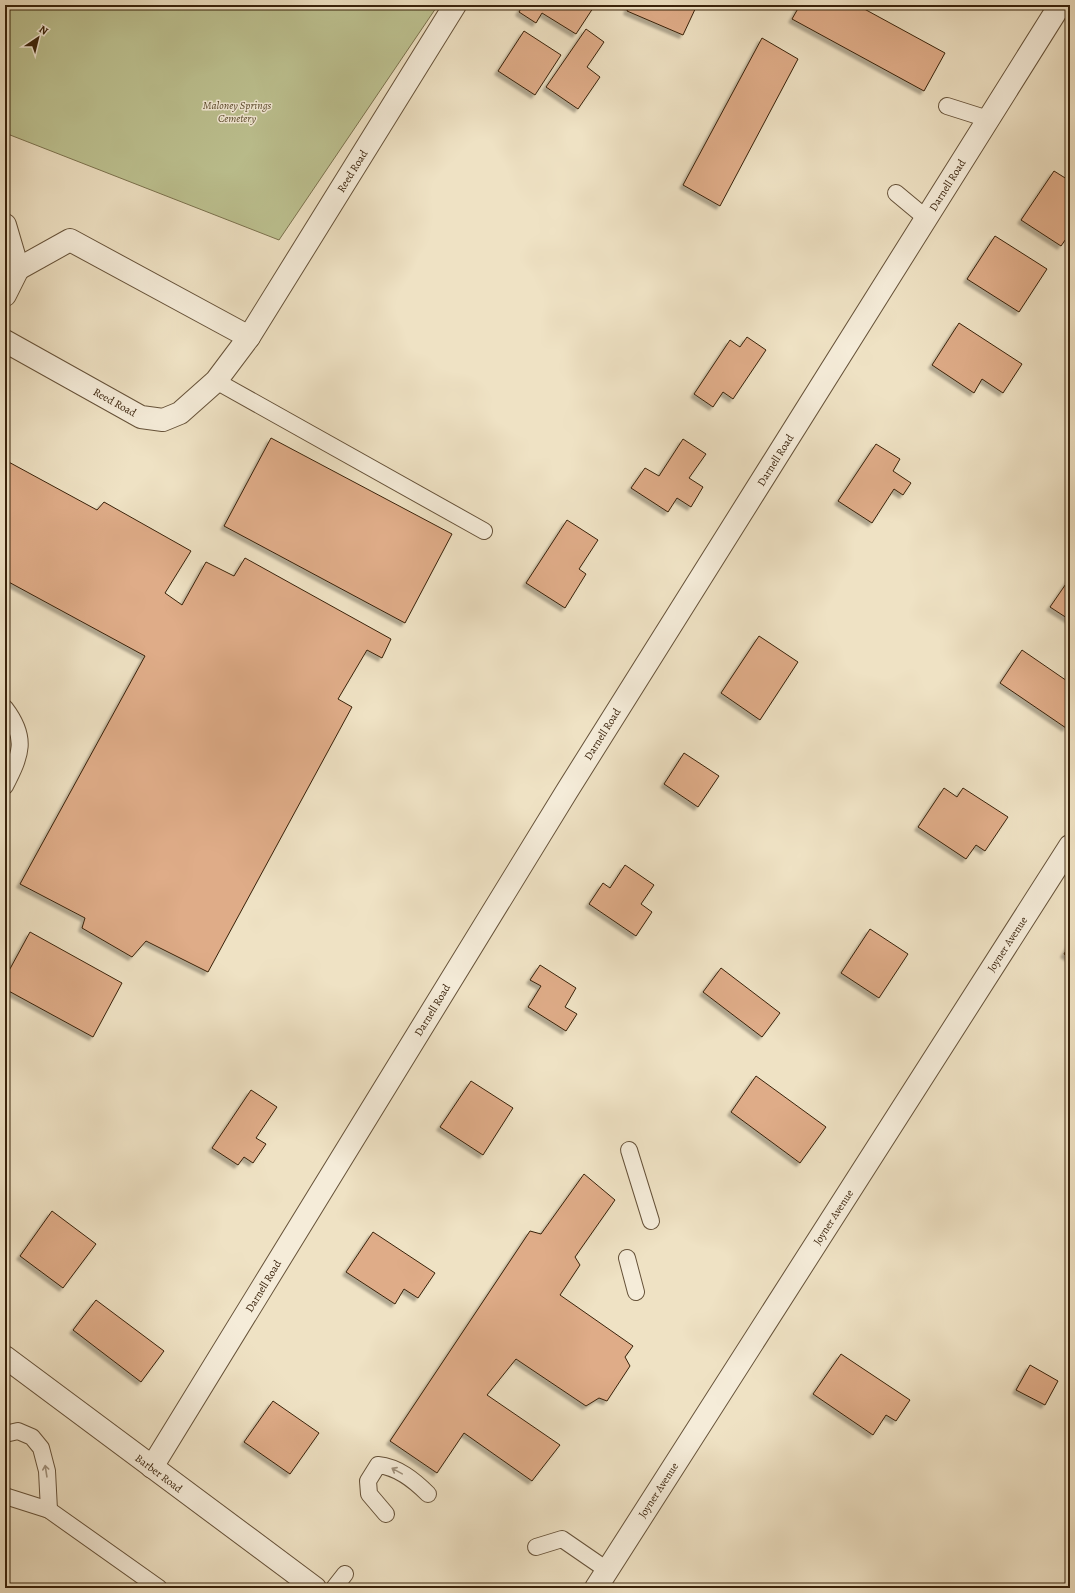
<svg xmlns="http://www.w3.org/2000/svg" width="1075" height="1593" viewBox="0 0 1075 1593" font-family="Alegreya,serif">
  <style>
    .green { fill: #bdc291; stroke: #7b724e }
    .building { fill: #dfac88; stroke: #39220b; filter: url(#shadow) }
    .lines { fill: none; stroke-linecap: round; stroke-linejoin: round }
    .lane-casing { stroke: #665239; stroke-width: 18 }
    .street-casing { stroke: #665239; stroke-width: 24 }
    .lane { stroke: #f5ecd9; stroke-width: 16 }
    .street { stroke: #f5ecd9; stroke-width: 22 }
    .oneway { stroke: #a0917c }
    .labels { text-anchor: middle; stroke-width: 3; stroke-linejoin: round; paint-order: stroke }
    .park-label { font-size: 11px; font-style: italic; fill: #5a4a2c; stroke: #f5ecd9 }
    .street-label { font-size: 11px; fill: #39220b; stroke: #f5ecd9 }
  </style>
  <defs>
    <filter id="shadow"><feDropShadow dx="-3.5" dy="3.5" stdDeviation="1" flood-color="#0004"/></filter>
  </defs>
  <rect width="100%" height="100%" fill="#efe2c4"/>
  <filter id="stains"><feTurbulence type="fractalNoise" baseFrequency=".005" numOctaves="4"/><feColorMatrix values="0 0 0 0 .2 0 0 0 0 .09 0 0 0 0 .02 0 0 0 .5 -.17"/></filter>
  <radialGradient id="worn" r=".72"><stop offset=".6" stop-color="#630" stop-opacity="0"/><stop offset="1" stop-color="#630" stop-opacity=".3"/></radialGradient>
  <!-- green -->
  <polygon class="green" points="5,5 438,5 279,240 5,133"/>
  <!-- building -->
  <g class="building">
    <polygon points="523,5 595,5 576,34 542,13 536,23 519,12"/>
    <polygon points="629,5 697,5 683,35 627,11"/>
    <polygon points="800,5 857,5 945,53 924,91 792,19"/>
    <polygon points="586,29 604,42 587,67 600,77 578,109 546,87"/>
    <polygon points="524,31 561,55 535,95 498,71"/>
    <polygon points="762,38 798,59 720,206 683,185"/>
    <polygon points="1054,171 1070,181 1070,233 1061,246 1021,220"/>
    <polygon points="995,236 1047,269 1019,312 967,279"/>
    <polygon points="959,323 1022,364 1003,393 982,379 974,393 932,365"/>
    <polygon points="747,337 766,350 733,399 723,392 713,407 694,394 730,340 740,347"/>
    <polygon points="271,438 452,534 405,623 224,526"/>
    <polygon points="683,439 706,454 689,478 703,487 691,507 677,498 668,512 631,488 645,468 659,476"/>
    <polygon points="876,444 900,459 893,471 911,483 903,495 894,489 872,523 838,501"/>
    <polygon points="5,460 97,510 104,502 191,551 165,593 182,605 206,562 234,576 245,558 391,639 382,658 367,650 338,699 352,707 208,972 146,941 132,957 82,928 85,918 20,884 145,656 5,580"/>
    <polygon points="567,520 598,540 579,569 586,574 565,608 526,583"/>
    <polygon points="1070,578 1070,620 1050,607"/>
    <polygon points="759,636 798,662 760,720 721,693"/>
    <polygon points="1022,650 1070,683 1070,722 1066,728 1000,683"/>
    <polygon points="684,753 719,776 698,807 664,784"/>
    <polygon points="944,788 957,797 963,788 1008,817 985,851 976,845 966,859 918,827"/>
    <polygon points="625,865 654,885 641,904 652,912 636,936 589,904 603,883 610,888"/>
    <polygon points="870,929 908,954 879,998 841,973"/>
    <polygon points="30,932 122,983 93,1037 5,989 5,978"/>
    <polygon points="1070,944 1070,958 1064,954"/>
    <polygon points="540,965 576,988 565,1007 577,1014 566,1031 528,1007 541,986 530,980"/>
    <polygon points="721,968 780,1013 762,1037 703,992"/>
    <polygon points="756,1076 826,1127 800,1163 731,1112"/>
    <polygon points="471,1081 513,1108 483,1155 440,1127"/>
    <polygon points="251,1090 277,1107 256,1138 266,1144 253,1163 244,1157 238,1165 212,1148"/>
    <polygon points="584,1174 615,1200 575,1257 580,1265 560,1295 633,1346 625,1357 630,1366 607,1401 599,1398 586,1406 516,1359 487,1395 560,1445 532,1481 464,1433 437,1473 390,1441 530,1231 541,1234"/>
    <polygon points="52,1211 96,1244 63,1288 20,1256"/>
    <polygon points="373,1232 435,1273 418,1298 404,1289 395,1304 346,1272"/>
    <polygon points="96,1300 164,1351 141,1382 73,1330"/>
    <polygon points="841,1354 910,1400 896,1421 886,1415 873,1435 813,1394"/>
    <polygon points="1030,1365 1058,1381 1045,1405 1016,1390"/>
    <polygon points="273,1401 319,1433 290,1474 244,1442"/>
  </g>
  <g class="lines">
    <defs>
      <g id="lane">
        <polyline points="947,106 988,119"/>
        <polyline points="896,193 926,218"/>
        <polyline points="216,381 484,531"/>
        <path d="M5 708C28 738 21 755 5 786"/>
        <polyline points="629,1150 651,1221"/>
        <polyline points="627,1258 636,1292"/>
        <polyline points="5,1434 18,1431 32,1437 41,1448 47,1471 49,1510"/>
        <polyline points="5,1496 49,1510 159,1588"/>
        <path d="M386 1514 369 1494 368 1481 378 1465C398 1467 414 1480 428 1494"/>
        <polyline points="536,1547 562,1539 607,1570"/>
        <polyline points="334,1588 345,1574"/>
      </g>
      <g id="street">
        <polyline points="5,225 18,269 5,295"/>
        <polyline points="18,269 70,240 249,337"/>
        <polyline points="5,341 141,417 163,420 180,413 216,381 249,337 455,5"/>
        <polyline points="5,1357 315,1588"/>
        <polyline points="152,1467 567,791 1060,5"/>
        <polyline points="596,1588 1070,846"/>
      </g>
    </defs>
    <!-- lane casing -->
    <use href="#lane" class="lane-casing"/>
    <!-- street casing -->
    <use href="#street" class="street-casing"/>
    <!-- lane -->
    <use href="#lane" class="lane"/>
    <!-- street -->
    <use href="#street" class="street"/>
  </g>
  <!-- one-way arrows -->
  <defs><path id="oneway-shaft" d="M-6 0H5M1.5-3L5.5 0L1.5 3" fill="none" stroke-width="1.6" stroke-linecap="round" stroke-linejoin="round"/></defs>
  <g class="oneway">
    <use href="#oneway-shaft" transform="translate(46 1471) rotate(-99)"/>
    <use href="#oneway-shaft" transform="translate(397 1471) rotate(-151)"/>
  </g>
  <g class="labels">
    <!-- park labels -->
    <g class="park-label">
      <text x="237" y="109">Maloney Springs<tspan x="237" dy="13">Cemetery</tspan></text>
    </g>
    <!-- street labels -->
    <g class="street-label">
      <text transform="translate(352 171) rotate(-58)" y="4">Reed Road</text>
      <text transform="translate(947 185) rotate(-58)" y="4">Darnell Road</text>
      <text transform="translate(115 402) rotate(29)" y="4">Reed Road</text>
      <text transform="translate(775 460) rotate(-58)" y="4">Darnell Road</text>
      <text transform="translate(602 734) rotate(-58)" y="4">Darnell Road</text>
      <text transform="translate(1007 944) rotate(-57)" y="4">Joyner Avenue</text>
      <text transform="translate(432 1010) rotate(-59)" y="4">Darnell Road</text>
      <text transform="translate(833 1217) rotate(-57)" y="4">Joyner Avenue</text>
      <text transform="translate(263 1286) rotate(-59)" y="4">Darnell Road</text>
      <text transform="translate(159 1473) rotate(37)" y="4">Barber Road</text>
      <text transform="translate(658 1490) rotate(-57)" y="4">Joyner Avenue</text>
    </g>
  </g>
  <!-- margin -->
  <rect width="1075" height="1593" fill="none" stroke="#efe2c4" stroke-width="20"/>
  <rect x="6" y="6" width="1063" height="1581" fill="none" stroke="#39220b" stroke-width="2"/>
  <rect x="10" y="10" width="1055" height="1573" fill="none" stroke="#39220b"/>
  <!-- north arrow -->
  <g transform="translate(38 38) rotate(35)" stroke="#f5ecd9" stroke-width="3" paint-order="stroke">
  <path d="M0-3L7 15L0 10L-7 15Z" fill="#39220b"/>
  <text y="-6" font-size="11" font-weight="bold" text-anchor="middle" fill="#39220b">N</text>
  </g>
  <rect width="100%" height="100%" filter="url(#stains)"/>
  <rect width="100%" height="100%" fill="url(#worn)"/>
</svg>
